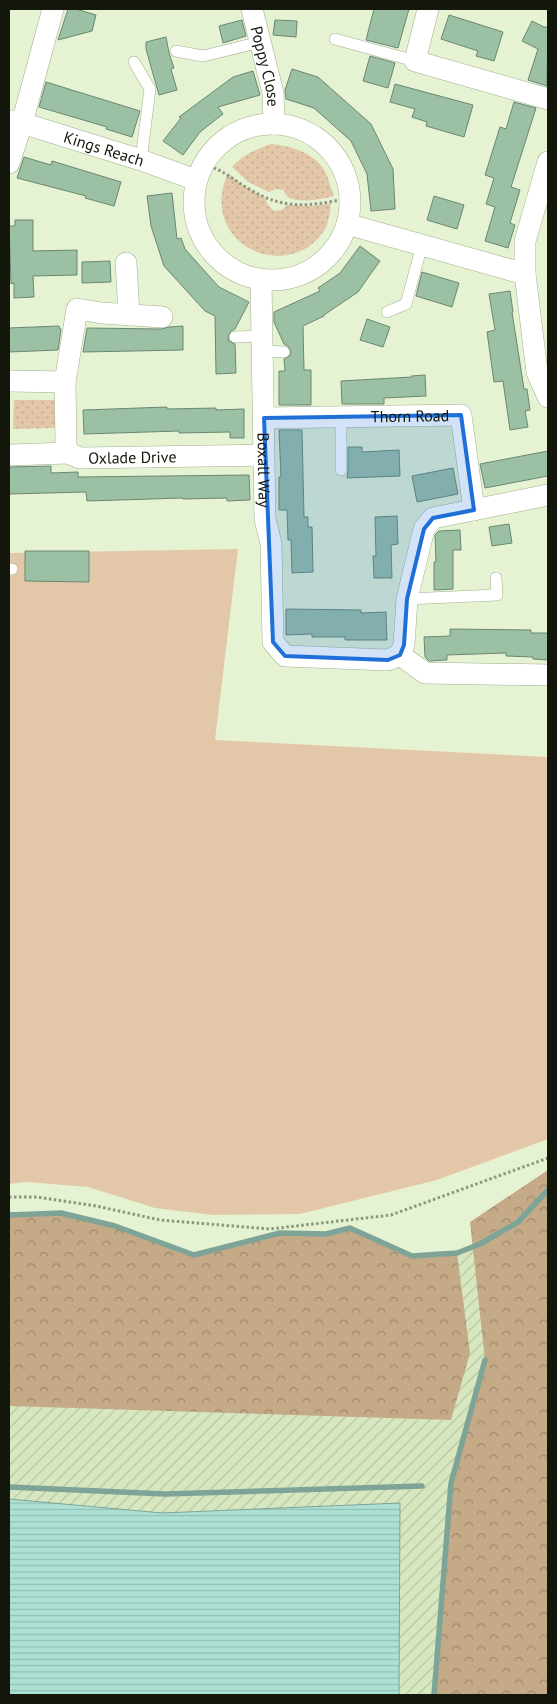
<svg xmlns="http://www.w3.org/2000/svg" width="557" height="1704" viewBox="0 0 557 1704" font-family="'PT Sans',sans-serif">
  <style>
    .industrial { fill: url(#industrial-furrows) }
    .grass { fill: url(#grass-dots) }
    .forest { fill: url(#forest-crowns) }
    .green { fill: #e2c8a8 }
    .water { fill: url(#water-rules); stroke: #7ea498 }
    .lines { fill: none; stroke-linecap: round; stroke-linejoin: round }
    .stream { stroke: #7ea498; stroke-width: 5.5 }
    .building { fill: #9bc0a4; stroke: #6b8772 }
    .service-casing { stroke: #a2af90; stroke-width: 12 }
    .minor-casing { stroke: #a2af90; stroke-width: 22 }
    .path { stroke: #8d977f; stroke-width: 3; stroke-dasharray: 2.5 2.5; stroke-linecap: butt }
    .service { stroke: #fff; stroke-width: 11 }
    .minor { stroke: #fff; stroke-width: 21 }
    .marked { fill: #1f6fd9; fill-opacity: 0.2; stroke: #1f6fd9; stroke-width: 4; stroke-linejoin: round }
    .labels { text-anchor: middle; stroke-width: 4; stroke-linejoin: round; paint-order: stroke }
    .street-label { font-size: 16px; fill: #12160b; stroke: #f4ffe4 }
  </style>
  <defs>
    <pattern id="industrial-furrows" width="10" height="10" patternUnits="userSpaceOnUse" patternTransform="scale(1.25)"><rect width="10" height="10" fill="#d7e8c0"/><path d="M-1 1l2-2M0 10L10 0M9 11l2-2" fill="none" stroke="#b8c6a4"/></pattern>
    <pattern id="grass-dots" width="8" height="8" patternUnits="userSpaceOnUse" patternTransform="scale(1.25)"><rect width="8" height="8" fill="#e2c8a8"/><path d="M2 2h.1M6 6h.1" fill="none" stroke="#c1ab8f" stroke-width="1.8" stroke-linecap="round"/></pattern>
    <pattern id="forest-crowns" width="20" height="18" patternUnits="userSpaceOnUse" patternTransform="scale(1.25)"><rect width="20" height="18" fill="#c5aa88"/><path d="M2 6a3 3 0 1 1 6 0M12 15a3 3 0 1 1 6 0" fill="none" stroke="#9f896d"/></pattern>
    <pattern id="water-rules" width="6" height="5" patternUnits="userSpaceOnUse" patternTransform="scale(1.25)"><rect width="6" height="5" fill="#ade1d5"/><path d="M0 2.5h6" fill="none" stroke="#94c0b6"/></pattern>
  </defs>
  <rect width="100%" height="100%" fill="#e5f3d2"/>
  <!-- industrial -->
  <polygon class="industrial" points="61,1213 115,1226 194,1255 280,1233 326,1234 350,1228 412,1256 457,1253 480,1244 485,1360 467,1420 451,1483 434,1695 9,1695 9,1215"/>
  <!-- grass -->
  <g class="grass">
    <path d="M271 144C292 146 316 153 326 173 329 180 331 189 334 196 323 199 299 204 288 197 286 195 285 193 283 190L276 189 269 192 248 182 232 167C243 155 256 149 271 144Z"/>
    <path d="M228 173 244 186 265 198 268 205 274 211 282 210 287 205 314 206 331 203C330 212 329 222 325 229 290 286 196 245 228 173Z"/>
    <polygon points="14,400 56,400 56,428 13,429"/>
  </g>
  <!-- forest -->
  <g class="forest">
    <polygon points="548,1170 548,1695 434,1695 451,1483 467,1420 485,1360 470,1222"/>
    <polygon points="61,1213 115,1226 194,1255 280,1233 326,1234 350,1228 412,1256 457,1253 470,1353 451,1420 9,1406 9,1215"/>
  </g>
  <!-- green -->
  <polygon class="green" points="238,549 215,740 548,757 548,1139 437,1180 300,1214 213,1215 155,1208 88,1187 27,1182 9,1184 9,553"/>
  <!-- water -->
  <polygon class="water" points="9,1499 162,1513 400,1503 399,1695 9,1695"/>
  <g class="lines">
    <!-- stream -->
    <g class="stream">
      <polyline points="9,1215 61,1213 115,1226 194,1255 280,1233 326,1234 350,1228 412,1256 457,1253 480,1244 518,1222 548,1190"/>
      <polyline points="9,1487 165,1494 422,1486"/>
      <polyline points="434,1695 451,1483 485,1360"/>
    </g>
  </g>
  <!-- building -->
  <g class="building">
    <polygon points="68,9 76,9 96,15 92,31 58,40"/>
    <polygon points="374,9 409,9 398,48 366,40"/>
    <polygon points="449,15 503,32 494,61 476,56 478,51 441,39"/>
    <polygon points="242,20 246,36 223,43 219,26"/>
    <polygon points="275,20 297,21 296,37 273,35"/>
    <polygon points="532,21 544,27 548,27 547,86 528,80 538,49 522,41"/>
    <polygon points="166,37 169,53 174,68 171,69 177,90 159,95 146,49 146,42"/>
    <polygon points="370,56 395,63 388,88 363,81"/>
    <polygon points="292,69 318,77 371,124 393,169 395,209 371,211 367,174 351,141 314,108 286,99 285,90"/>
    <polygon points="253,71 260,95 218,107 223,114 200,132 183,155 163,141 181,118 179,117 233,77"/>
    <polygon points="46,82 140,111 132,137 106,129 107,127 39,107"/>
    <polygon points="395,84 473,105 464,137 426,126 427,122 412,117 415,109 390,102"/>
    <polygon points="514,102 536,108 511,187 520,190 510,223 515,225 508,248 485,241 495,207 486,204 494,178 485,175 500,127 506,129"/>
    <polygon points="24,157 51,165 52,161 121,182 114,206 85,198 86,196 17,178"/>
    <polygon points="172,193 177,239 181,238 185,249 219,287 249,302 235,329 231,331 228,337 229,341 235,344 236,373 216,374 215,316 205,311 164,266 151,226 147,196"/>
    <polygon points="434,196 464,205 457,229 427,220"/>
    <polygon points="15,220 33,220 33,251 77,250 77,275 33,276 34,297 14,298 14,283 11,284 9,226 15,226"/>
    <polygon points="360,246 380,261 372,272 358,292 324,315 324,316 303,326 304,370 311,370 311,405 279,405 279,371 285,371 284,359 290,356 291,352 288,346 284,344 274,322 274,312 320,291 318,288 340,273"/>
    <polygon points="110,261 111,282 82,283 82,262"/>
    <polygon points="422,272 459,283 452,307 416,296"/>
    <polygon points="510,291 513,312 512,312 524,389 527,389 530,410 525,411 528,427 510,430 503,381 494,382 487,332 495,330 489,294"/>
    <polygon points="367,319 390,327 383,347 360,340"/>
    <polygon points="59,326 60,329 61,329 58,350 9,352 9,328"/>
    <polygon points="183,326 183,350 83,352 87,328 161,329 169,327"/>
    <polygon points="425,375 426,396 384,398 384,404 342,404 341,381 412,377 411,376"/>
    <polygon points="167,407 167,409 216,408 216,410 244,409 244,438 230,438 230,432 179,433 179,431 84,434 83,410"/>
    <polygon points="302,430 304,517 308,517 308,527 312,527 313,572 292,573 291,540 288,540 287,510 279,510 279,477 281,477 279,430"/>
    <polygon points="348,447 362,447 362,452 399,450 400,476 347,478 348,470"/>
    <polygon points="548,451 548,476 485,488 480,464"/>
    <polygon points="51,466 51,473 78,472 78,477 249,475 250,500 227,501 227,498 183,499 183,498 87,501 86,492 9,494 9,467"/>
    <polygon points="453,468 458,494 417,502 412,476"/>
    <polygon points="397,516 398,544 391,545 392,578 374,578 373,556 376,556 375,517"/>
    <polygon points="509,524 512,543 492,546 489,527"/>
    <polygon points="460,530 461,550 453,550 453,589 434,590 434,562 436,562 435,535 439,531"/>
    <polygon points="25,551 89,551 89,582 25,581"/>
    <polygon points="286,609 361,610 361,613 386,612 387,640 345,640 345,637 312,637 312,634 286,635"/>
    <polygon points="450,629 531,630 531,633 548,633 548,660 533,659 533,657 506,656 506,653 447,655 447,660 429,661 425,657 424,637 450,636"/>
  </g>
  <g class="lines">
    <defs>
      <g id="service">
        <polyline points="335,39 415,61"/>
        <polyline points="176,51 203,56 261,42"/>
        <polyline points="134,62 150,89 141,160"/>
        <polyline points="387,312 406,304 422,245"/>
        <polyline points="235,337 262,336"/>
        <polyline points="263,351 284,352"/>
        <polyline points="341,470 341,417"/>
        <polyline points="9,569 12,569"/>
        <polyline points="407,599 497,595 496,578"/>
      </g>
      <g id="minor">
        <path id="s1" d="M252 9 273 93 274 124"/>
        <polyline points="428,9 415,61 548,99"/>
        <path id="s2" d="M9 121 22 123 141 160 196 180"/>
        <circle cx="272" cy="202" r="78"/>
        <polyline points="548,162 525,241 525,274 537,372 548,397"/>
        <polyline points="9,163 22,123 53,9"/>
        <polyline points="347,224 525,274"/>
        <polyline points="126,263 129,315"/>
        <path id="s3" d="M261 280 265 519 271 543 273 642 285 656 388 660 400 655 404 645 407 599 424 529 433 518 548 495"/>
        <path id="s4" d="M162 317 102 313 77 309 65 382 66 444 68 453 80 458 264 455"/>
        <polyline points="9,381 65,382"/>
        <path id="s5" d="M264 418 461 415 474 510"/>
        <polyline points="9,455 68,453"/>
        <polyline points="400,655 425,673 548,675"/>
      </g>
    </defs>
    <!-- service casing -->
    <use href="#service" class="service-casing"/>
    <!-- minor casing -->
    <use href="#minor" class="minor-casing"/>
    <!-- path -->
    <g class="path">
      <path d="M209 166C224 171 235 181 249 189 286 211 310 206 350 198"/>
      <polyline points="9,1197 37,1197 96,1206 160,1220 270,1229 391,1215 548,1158"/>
    </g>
    <!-- service -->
    <use href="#service" class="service"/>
    <!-- minor -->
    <use href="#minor" class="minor"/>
  </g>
  <!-- marked area -->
  <path class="marked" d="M461 415 474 510 433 518 424 529 407 599 404 645 400 655 388 660 285 656 273 642 264 418Z"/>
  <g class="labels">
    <!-- street labels -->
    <g class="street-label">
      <text dy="6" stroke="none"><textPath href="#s1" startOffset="59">Poppy Close</textPath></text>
      <text dy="6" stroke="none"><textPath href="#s2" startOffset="99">Kings Reach</textPath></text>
      <text dy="6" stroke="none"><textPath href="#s5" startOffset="146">Thorn Road</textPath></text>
      <text dy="6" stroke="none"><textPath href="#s4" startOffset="296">Oxlade Drive</textPath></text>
      <text dy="6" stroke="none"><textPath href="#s3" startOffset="190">Boxall Way</textPath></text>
    </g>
  </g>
  <!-- border -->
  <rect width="557" height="1704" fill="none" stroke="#12160b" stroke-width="20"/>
</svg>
